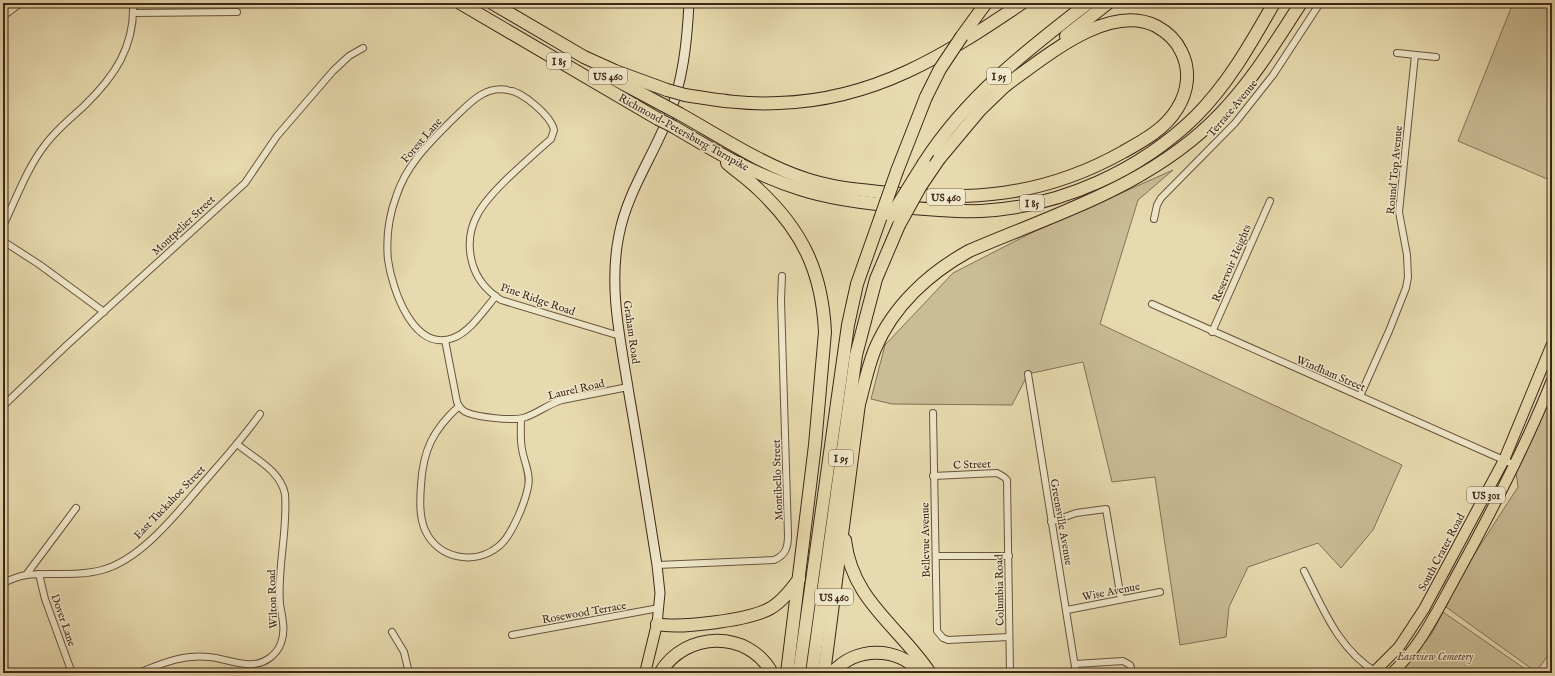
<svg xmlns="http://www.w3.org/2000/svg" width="1555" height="676" viewBox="0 0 1555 676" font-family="'IM FELL English',serif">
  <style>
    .green { fill: #cabc95; stroke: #847257 }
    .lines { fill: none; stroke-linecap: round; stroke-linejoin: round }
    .street-casing { stroke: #68543e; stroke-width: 8 }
    .secondary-casing { stroke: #3e2719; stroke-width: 11 }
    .primary-casing { stroke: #3e2719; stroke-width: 12 }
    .highway-casing { stroke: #3e2719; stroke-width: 14 }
    .street { stroke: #efe7ca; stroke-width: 6 }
    .secondary { stroke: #efe7ca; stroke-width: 9 }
    .primary { stroke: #e7daae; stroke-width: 10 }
    .highway { stroke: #e7daae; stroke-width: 12 }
    .highway-bridge-casing { stroke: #3e2719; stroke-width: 14; stroke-linecap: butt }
    .highway-bridge { stroke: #e7daae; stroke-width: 12 }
    .labels { text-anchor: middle; stroke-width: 3; stroke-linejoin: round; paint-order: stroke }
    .shield { fill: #efe7ca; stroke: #73614e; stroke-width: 1 }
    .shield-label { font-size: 10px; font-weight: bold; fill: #3e2719 }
    .street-label { font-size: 11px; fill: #3e2719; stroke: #efe7ca }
    .park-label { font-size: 11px; font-style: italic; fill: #614c38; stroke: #efe7ca }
  </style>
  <rect width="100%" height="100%" fill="#e7daae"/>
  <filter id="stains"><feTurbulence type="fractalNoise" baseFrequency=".005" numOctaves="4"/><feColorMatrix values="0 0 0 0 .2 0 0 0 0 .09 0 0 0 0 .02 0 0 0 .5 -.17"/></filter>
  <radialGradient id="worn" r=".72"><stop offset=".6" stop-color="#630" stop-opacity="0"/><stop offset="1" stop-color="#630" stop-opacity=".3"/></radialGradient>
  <!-- green -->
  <g class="green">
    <polygon points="1513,3 1552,3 1552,181 1458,141"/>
    <polygon points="1173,170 1138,200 1100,324 1402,465 1373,530 1341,568 1318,543 1248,567 1229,607 1226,637 1180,645 1155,477 1112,482 1083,362 1028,374 1012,405 892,404 871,399 885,345 953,273 1029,234"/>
    <polygon points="1552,372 1552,650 1536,672 1446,607 1459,578 1518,487 1515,465"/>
    <polygon points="1443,612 1531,673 1399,673 1432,633"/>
  </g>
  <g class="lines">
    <defs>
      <g id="street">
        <polyline points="133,13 237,12"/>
        <polyline points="3,16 21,3"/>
        <polyline points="1397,53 1436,57"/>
        <polyline points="1154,219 1157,205 1161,198 1235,123 1273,75 1320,3"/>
        <path d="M3 226C16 199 27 168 45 145 56 130 70 119 84 106 114 77 135 47 133 3"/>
        <polyline points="3,241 40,265 104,312"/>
        <path d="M496 296C484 310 470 332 453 338 413 353 392 288 388 260 386 239 389 216 396 197 406 165 429 143 452 120 468 105 484 85 508 90 523 92 551 116 554 130L551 139C537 151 524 163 510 176 485 200 462 224 472 262 476 278 487 291 501 300L620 336"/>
        <polyline points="1152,304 1515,465"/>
        <polyline points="1212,332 1270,201"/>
        <path d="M445 340 457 402C459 407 462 411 468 413 478 417 512 421 523 418 537 414 548 404 562 400L628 387"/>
        <polyline points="1028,374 1076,673"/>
        <polyline points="1360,396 1389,331 1406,288 1408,277 1407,255 1399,212 1415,55"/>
        <polyline points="3,406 67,345 245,183 277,136 333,71 349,56 363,48"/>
        <path d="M459 406C433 430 423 450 421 485 420 499 419 516 425 530 438 559 475 566 499 546 511 537 525 503 528 487 531 474 524 462 522 449 520 439 521 429 521 419"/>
        <polyline points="933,413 937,631 943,638 948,640 1009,637"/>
        <polyline points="933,476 997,473 1004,477 1007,480 1010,673"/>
        <polyline points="1051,522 1076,513 1106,509 1121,599"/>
        <polyline points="936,556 1009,556"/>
        <path d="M657 565 774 560C786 555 788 547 788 535L781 300 782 276"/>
        <path d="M1304 571C1323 608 1338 649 1376 672"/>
        <polyline points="39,574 45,599 72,673"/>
        <polyline points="26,575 76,508"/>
        <path d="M3 583C10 580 18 576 26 575 51 572 77 577 102 570 142 559 177 513 204 482 223 460 243 438 260 414"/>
        <polyline points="1067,610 1160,592"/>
        <polyline points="392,632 404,652 409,673"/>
        <polyline points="512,635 659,608"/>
        <polyline points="1075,664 1123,661 1130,665 1133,673"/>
        <path d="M138 673C161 664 183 654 209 657 223 658 239 666 254 664 266 663 277 654 281 643 286 630 282 617 280 604 277 567 288 531 285 494 280 470 255 459 237 444"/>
      </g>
      <path id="secondary" d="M657 624 660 593 657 565C648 508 639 451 629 394 621 342 608 288 619 235 627 193 652 158 668 118 683 81 687 43 689 3"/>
      <g id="primary">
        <polyline points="645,673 657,624"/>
        <polyline points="1373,673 1399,647 1424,609 1504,460 1552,344"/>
        <path d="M1392 673C1422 645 1439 607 1459 571 1493 509 1526 446 1552 380"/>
      </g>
      <g id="highway">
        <polyline points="460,3 658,119"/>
        <polyline points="492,3 584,57 615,71 667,90"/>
        <polyline points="962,36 986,3"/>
        <polyline points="1066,36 1108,3"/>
        <polyline points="603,73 663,105"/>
        <path d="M685 95C716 100 747 105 779 103 875 100 945 55 1022 3"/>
        <path d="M680 114C721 137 761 164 806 179 829 187 854 189 879 192 968 202 1043 197 1123 152 1143 141 1165 129 1177 109 1188 92 1191 70 1181 51 1176 40 1167 32 1156 26 1106 1 1039 63 1000 89"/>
        <path d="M674 127C714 151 755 175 800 189 831 199 862 202 893 206 923 209 952 212 981 211 1060 207 1140 171 1196 116 1229 83 1251 43 1274 3"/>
        <polyline points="939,159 980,110 1007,84"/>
        <path d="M727 163C737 172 748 179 758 189 802 230 822 271 825 332L815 445 787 673"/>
        <path d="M924 163C966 97 1027 50 1088 3"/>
        <polyline points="897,171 926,97"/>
        <path d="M859 404C864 386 868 366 875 349 893 306 929 273 969 251 1057 213 1153 185 1221 113 1253 80 1276 41 1301 3"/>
        <path d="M845 540C852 601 899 626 930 673"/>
        <path d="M657 624C680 629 748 620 769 609 781 603 791 590 799 579"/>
        <path d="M660 673C685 631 748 629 772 673"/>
        <polyline points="799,673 848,325 857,284 880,219"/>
        <polyline points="812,673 856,355 876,279 899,225"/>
        <polyline points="824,673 860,396"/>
        <path d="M832 673C856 646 897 646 921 673"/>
      </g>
    </defs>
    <!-- street casing -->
    <use href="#street" class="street-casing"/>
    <!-- secondary casing -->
    <use href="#secondary" class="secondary-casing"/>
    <!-- primary casing -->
    <use href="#primary" class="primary-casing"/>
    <!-- highway casing -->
    <use href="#highway" class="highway-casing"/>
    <!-- street -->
    <use href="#street" class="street"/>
    <!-- secondary -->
    <use href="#secondary" class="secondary"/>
    <!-- primary -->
    <use href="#primary" class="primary"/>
    <!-- highway -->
    <use href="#highway" class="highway"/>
    <defs>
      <g id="highway-bridge">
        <polyline points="667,90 685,95"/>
        <polyline points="926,97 940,69 962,36"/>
        <polyline points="663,105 680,114"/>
        <polyline points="658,119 674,127"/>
        <polyline points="891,216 924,163"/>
        <polyline points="880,219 897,171"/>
        <polyline points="899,225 920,187 939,159"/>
      </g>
    </defs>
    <!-- highway-bridge casing -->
    <use href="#highway-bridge" class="highway-bridge-casing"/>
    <!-- highway-bridge -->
    <use href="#highway-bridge" class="highway-bridge"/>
  </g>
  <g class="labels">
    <!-- shield labels -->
    <g class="shield">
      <rect x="547" y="53" width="24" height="16" rx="3"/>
      <rect x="589" y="68" width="38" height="16" rx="3"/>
      <rect x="987" y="68" width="24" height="16" rx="3"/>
      <rect x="927" y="189" width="38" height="16" rx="3"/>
      <rect x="1020" y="195" width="24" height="16" rx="3"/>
      <rect x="829" y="450" width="24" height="16" rx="3"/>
      <rect x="1467" y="487" width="38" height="16" rx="3"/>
      <rect x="815" y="589" width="38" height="16" rx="3"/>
    </g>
    <g class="shield-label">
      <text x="559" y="65">I 85</text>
      <text x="608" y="80">US 460</text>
      <text x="999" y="80">I 95</text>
      <text x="946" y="201">US 460</text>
      <text x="1032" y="207">I 85</text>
      <text x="841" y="462">I 95</text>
      <text x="1486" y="499">US 301</text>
      <text x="834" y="601">US 460</text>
    </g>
    <!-- street labels -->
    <g class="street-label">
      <text transform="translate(1232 108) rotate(-50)" y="4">Terrace Avenue</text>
      <text transform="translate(684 132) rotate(29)" y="4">Richmond-Petersburg Turnpike</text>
      <text transform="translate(421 140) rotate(-49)" y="4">Forest Lane</text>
      <text transform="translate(1394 170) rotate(-85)" y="4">Round Top Avenue</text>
      <text transform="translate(183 225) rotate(-43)" y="4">Montpelier Street</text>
      <text transform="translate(1231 263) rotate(-67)" y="4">Reservoir Heights</text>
      <text transform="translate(538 299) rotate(19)" y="4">Pine Ridge Road</text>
      <text transform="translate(632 332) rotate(82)" y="4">Graham Road</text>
      <text transform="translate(1331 373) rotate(23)" y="4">Windham Street</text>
      <text transform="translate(576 389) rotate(-13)" y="4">Laurel Road</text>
      <text transform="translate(972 464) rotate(-2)" y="4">C Street</text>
      <text transform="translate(777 480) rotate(-92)" y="4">Montibello Street</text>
      <text transform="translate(169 502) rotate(-46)" y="4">East Tuckahoe Street</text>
      <text transform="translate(1062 522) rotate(80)" y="4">Greensville Avenue</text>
      <text transform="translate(925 540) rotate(-91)" y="4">Bellevue Avenue</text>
      <text transform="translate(1441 552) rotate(-62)" y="4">South Crater Road</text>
      <text transform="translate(999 590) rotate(-91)" y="4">Columbia Road</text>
      <text transform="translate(1111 591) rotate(-11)" y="4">Wise Avenue</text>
      <text transform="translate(272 599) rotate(-92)" y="4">Wilton Road</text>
      <text transform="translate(584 612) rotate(-10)" y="4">Rosewood Terrace</text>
      <text transform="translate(64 620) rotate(71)" y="4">Dover Lane</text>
    </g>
    <!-- park labels -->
    <g class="park-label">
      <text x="1435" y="660">Eastview Cemetery</text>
    </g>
  </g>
  <!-- margin -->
  <rect width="1555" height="676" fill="none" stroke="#e7daae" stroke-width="16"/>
  <rect x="4" y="4" width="1547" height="668" fill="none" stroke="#3e2719" stroke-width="2"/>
  <rect x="8" y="8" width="1539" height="660" fill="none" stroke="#3e2719"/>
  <rect width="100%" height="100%" filter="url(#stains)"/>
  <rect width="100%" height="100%" fill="url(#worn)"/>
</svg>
